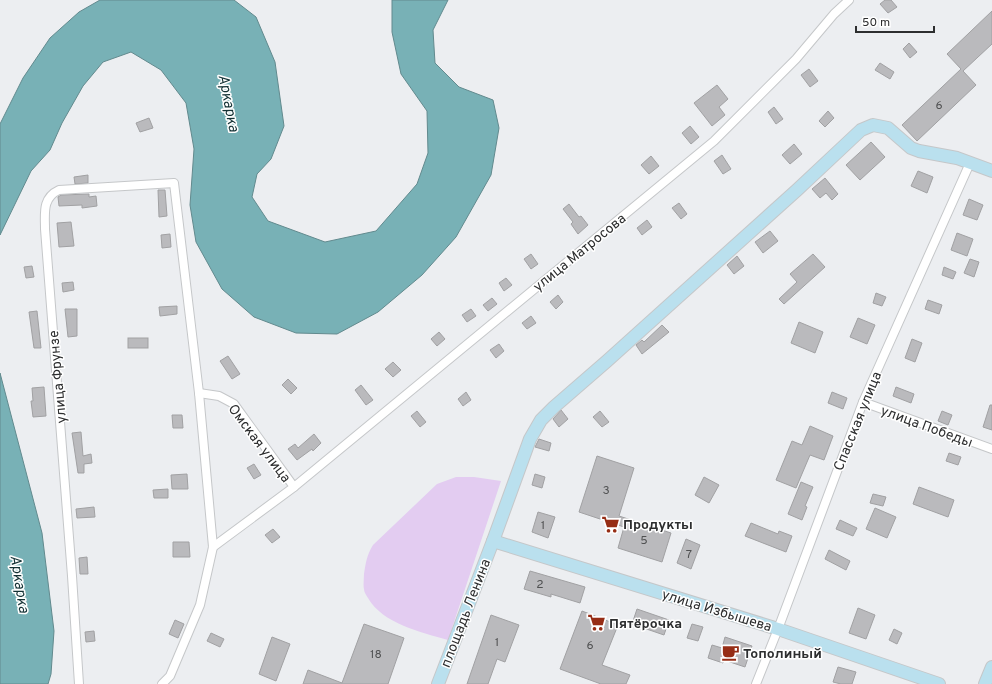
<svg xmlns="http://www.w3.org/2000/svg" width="992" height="684" viewBox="0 0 992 684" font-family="Overpass,sans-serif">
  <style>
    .green { fill: #e3ccf1 }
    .water { fill: #78b1b6; stroke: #628a8e }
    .building { fill: #bababd; stroke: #a1a1a3 }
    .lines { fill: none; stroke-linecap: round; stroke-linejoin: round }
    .street-casing { stroke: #c5c7c9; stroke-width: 10 }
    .secondary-casing { stroke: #c5c7c9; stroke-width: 14 }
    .street { stroke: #fff; stroke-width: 8 }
    .secondary { stroke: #bae0ee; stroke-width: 12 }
    .labels { text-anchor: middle; stroke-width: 3; stroke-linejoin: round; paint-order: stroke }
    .number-label { font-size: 12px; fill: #505152 }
    .street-label { font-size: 14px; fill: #2d2e2f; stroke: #fff }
    .poi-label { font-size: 14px; font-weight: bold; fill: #2d2e2f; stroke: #fff; text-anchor: start }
    .water-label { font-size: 15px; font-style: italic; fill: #133134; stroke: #fff }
  </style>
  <rect width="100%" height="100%" fill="#eceef1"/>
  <!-- green -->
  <path class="green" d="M456 477H474L501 481 448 640C421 632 383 624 368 598 366 595 364 592 364 589 363 585 364 579 364 574 366 561 367 555 373 545L437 484Z"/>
  <!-- water -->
  <g class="water">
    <polygon points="100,0 234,0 256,17 275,62 284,126 271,159 257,174 252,197 268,221 325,242 376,231 417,184 428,153 427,111 401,74 392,32 392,0 448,0 433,30 435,63 459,87 493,100 499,128 491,175 456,237 422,275 378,312 337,334 296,333 254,317 222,289 196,242 190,205 194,149 186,103 161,70 131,52 103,62 83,86 62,123 50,150 31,171 0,235 0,124 23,78 50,38 79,12"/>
    <polygon points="0,373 42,533 54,631 51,674 48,684 0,684"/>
  </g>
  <!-- building -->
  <g class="building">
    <polygon points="885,0 891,0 897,7 888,13 880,4"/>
    <polygon points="992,11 992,44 963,71 976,85 917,141 902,125 961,69 947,54"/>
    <polygon points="909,43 917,52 910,58 903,49"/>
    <polygon points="880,63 894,72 890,79 875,70"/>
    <polygon points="809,69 818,81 810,87 801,75"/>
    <polygon points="717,85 728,99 719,107 725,115 712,126 694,103"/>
    <polygon points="774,107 783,119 776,124 768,112"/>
    <polygon points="828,111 834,118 825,127 819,121"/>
    <polygon points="149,118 153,128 140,132 136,123"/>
    <polygon points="690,126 699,137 691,144 682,133"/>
    <polygon points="871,142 885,157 860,180 846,165"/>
    <polygon points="794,144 802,154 790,164 782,155"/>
    <polygon points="722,155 731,169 723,174 714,161"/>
    <polygon points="651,156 659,166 649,174 641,165"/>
    <polygon points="918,171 933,177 927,193 911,186"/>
    <polygon points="88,175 88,183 75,184 74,177"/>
    <polygon points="825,178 838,194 832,200 826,193 820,198 812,189"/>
    <polygon points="158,190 165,190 167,216 159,217"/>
    <polygon points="89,194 89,197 96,196 97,206 82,208 82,205 59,206 58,197 61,195"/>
    <polygon points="969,199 983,205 977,220 963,215"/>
    <polygon points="679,203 687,214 681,219 672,208"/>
    <polygon points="569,204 579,217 581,216 588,225 578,234 571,224 573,222 563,209"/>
    <polygon points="647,220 652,227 642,235 637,228"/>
    <polygon points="71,222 74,246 59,247 57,223"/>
    <polygon points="770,231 778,241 763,253 755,242"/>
    <polygon points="957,233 973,239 967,256 951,250"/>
    <polygon points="170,234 171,247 162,248 161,235"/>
    <polygon points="531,254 538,264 531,269 524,259"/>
    <polygon points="813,254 825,267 784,304 779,299 797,282 790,274"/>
    <polygon points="737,256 744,266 734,274 727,265"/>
    <polygon points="970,259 979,262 974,277 964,273"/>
    <polygon points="32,266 34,277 26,278 24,267"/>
    <polygon points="944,267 956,272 953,279 942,275"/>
    <polygon points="506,278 512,285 504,291 499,283"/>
    <polygon points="73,282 74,290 63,292 62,283"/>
    <polygon points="876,293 886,297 882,306 873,303"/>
    <polygon points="558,295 563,302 556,309 550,302"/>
    <polygon points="492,298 497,304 488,311 483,305"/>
    <polygon points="928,300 942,305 939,314 925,309"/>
    <polygon points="177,306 177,314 160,316 159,307"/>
    <polygon points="65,309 77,309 77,336 68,337"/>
    <polygon points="471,309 476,316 467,322 462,315"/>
    <polygon points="37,311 41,348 34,348 29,312"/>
    <polygon points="531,316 536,323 527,329 522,323"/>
    <polygon points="858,318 875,325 867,344 850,337"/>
    <polygon points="799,322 823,332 815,353 791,343"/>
    <polygon points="662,325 669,332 642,354 636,345 642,340 644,342"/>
    <polygon points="439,332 445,339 437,346 431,339"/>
    <rect x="128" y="338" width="20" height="10"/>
    <polygon points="912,339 922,343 915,362 905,358"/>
    <polygon points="499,344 504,351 496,358 490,350"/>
    <polygon points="228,356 240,374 232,379 220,361"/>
    <polygon points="393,362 401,370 393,377 385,369"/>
    <polygon points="288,379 297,388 291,394 282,385"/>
    <polygon points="361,385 373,400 366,405 355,390"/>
    <polygon points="44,387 46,416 33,417 31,401 33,401 32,388"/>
    <polygon points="896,387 914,394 911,403 893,396"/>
    <polygon points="466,392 471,400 463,406 458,399"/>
    <polygon points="832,392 847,398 843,409 828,403"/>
    <polygon points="990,405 992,405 992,430 983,427"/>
    <polygon points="561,410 568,419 559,427 553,419"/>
    <polygon points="417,411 426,422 420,427 411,416"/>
    <polygon points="600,411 609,422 602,427 593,417"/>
    <polygon points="942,411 952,415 948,425 938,421"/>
    <polygon points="172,415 182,415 183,428 173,428"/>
    <polygon points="810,426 833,436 824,460 810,455 796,488 776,480 792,441 802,445"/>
    <polygon points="81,432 83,456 91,454 92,463 84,464 84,473 78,473 72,433"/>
    <polygon points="314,434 321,443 313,451 312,449 297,460 288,449 295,444 298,448"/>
    <polygon points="539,439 551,443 549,451 535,447"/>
    <polygon points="949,453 961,457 958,465 946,461"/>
    <polygon points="597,456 634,468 619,516 671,533 662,562 618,548 624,527 579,512"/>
    <polygon points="254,464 261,475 254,479 247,468"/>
    <polygon points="187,474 188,489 172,489 171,475"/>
    <polygon points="535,474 545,477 542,488 532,485"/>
    <polygon points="704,477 719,485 709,503 695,495"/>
    <polygon points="801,482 813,487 805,506 807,507 802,520 788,514"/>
    <polygon points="919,487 954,500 948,517 913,504"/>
    <polygon points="168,489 168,498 154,498 153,490"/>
    <polygon points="873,494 886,497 883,506 870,503"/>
    <polygon points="94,507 95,517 77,518 76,509"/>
    <polygon points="875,508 896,517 887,538 866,529"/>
    <polygon points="538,512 555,517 548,538 532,532"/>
    <polygon points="840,520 857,528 853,536 836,529"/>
    <polygon points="751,523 778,534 779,531 792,536 786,552 745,536"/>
    <polygon points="273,529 280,537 272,543 265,535"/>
    <polygon points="686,539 700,545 691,569 677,563"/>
    <polygon points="173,542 189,542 190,557 173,557"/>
    <polygon points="829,550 850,561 846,570 825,559"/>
    <polygon points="87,557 88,574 80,574 79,558"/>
    <polygon points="530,571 585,587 580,603 551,594 551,597 524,589"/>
    <polygon points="858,608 875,615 866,639 849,633"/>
    <polygon points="637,609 669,620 664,635 632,624"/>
    <polygon points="582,611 618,625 602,665 630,675 626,684 601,684 560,669"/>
    <polygon points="491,615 519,625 505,662 497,659 488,684 467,684"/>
    <polygon points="175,620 184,624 178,638 169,634"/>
    <polygon points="364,624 404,638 388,684 303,684 308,670 342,683"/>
    <polygon points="692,624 703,627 698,641 687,638"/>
    <polygon points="894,629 902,633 897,644 889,640"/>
    <polygon points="94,631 95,641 86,642 85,632"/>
    <polygon points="211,633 224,639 220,647 207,641"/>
    <polygon points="272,637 290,644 276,681 259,674"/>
    <polygon points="725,637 752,646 745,667 724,660 723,663 708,658 712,645 722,648"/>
    <polygon points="838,667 856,672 852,684 841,684 833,682"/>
  </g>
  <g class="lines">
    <defs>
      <g id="street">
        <polyline points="199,393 219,396 234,404 294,487 213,547"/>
        <polyline points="863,402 992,449"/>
        <polyline points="294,487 714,141 796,59 834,14 849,0"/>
        <path d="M79 684 72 576 45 229C45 213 42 198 59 190L174 183 199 393 213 547 200 605 170 676 162 684"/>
        <polyline points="756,684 778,629 863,402 970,163"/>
      </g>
      <g id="secondary">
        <polyline points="493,541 778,629 939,684"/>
        <polyline points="438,684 493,541 530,439 541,420 554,407 607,361 797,190 861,130 873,125 888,128 911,148 919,151 957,158 992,171"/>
        <polyline points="985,684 992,667"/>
      </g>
    </defs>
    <!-- street casing -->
    <use href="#street" class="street-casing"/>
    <!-- secondary casing -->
    <use href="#secondary" class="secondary-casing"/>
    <!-- street -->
    <use href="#street" class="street"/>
    <!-- secondary -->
    <use href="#secondary" class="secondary"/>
  </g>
  <!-- icons -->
  <defs>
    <symbol id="supermarket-bare" viewBox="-9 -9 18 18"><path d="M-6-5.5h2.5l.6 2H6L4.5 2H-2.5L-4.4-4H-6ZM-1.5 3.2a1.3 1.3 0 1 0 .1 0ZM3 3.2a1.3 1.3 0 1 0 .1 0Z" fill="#962d15" stroke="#fff" stroke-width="2.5" paint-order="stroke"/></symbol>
    <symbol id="cafe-bare" viewBox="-9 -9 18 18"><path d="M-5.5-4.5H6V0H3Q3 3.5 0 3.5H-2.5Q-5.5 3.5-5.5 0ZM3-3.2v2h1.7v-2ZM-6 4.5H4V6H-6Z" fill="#962d15" stroke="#fff" stroke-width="2.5" paint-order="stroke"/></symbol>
  </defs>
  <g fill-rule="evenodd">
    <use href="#supermarket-bare" x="598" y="512" width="25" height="25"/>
    <use href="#supermarket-bare" x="584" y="610" width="25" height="25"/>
    <use href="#cafe-bare" x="718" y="640" width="25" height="25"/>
  </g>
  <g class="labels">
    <!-- number labels -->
    <g class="number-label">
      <text x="939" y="109">6</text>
      <text x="606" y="494">3</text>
      <text x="543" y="529">1</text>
      <text x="644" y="544">5</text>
      <text x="689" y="558">7</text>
      <text x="540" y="588">2</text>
      <text x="497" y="646">1</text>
      <text x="590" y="649">6</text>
      <text x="376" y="658">18</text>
    </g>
    <!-- street labels -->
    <g class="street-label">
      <text transform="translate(579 252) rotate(-39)" y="5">улица Матросова</text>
      <text transform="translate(57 377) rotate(-95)" y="5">улица Фрунзе</text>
      <text transform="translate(857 421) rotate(-68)" y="5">Спасская улица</text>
      <text transform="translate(927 426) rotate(20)" y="5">улица Победы</text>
      <text transform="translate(260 443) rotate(53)" y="5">Омская улица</text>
      <text transform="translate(717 610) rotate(17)" y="5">улица Избышева</text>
      <text transform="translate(465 613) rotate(-69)" y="5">площадь Ленина</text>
    </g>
    <!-- poi labels -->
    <g class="poi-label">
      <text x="623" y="529">Продукты</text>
      <text x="609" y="628">Пятёрочка</text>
      <text x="743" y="658">Тополиный</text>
    </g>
    <!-- water labels -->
    <g class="water-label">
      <text transform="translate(229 103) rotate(79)" y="5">Аркарка</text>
      <text transform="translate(20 584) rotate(81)" y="5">Аркарка</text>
    </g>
  </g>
  <!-- scale -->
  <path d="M856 26v6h78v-6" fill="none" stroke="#2d2e2f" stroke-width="2"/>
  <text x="862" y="26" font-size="12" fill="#2d2e2f" stroke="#ffffff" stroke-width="3" paint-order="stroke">50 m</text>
</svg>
